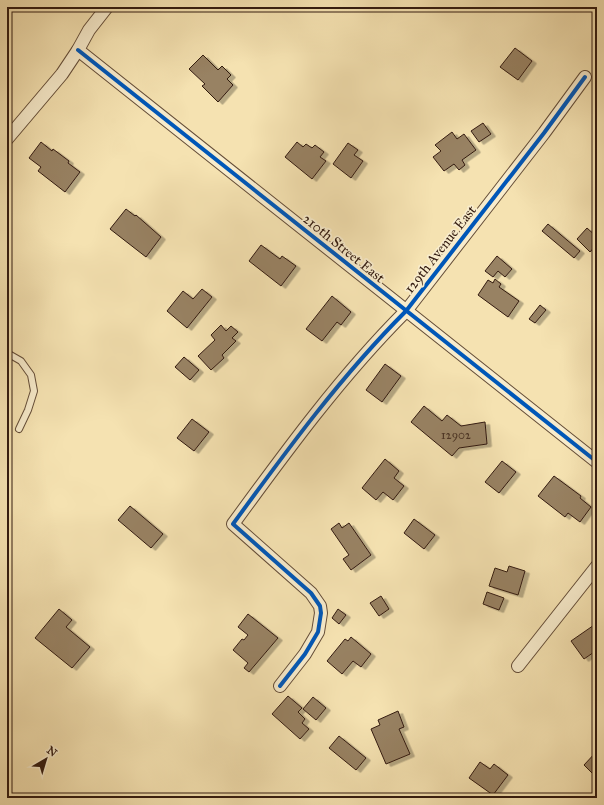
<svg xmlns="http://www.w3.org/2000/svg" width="604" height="805" viewBox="0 0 604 805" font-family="'IM FELL Great Primer',serif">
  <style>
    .building { fill: #988264; stroke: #331b10; filter: url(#shadow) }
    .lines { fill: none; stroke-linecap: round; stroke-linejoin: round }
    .service-casing { stroke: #644d38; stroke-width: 8 }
    .minor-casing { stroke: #644d38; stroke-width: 14 }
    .service { stroke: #f8eccc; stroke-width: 6 }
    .minor { stroke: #f8eccc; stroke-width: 12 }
    .cycleway-casing { stroke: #f8eccc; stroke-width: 6 }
    .cycleway { stroke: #0057b8; stroke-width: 4 }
    .labels { text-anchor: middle; stroke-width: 3.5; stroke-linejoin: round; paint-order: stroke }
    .number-label { font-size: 12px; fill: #4c3525 }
    .street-label { font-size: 14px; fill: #331b10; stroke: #f8eccc }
  </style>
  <defs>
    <filter id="shadow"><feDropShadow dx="4.5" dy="2.5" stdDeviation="0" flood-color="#0004"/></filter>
  </defs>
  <rect width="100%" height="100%" fill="#f5e2b1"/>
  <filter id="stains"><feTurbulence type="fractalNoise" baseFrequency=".005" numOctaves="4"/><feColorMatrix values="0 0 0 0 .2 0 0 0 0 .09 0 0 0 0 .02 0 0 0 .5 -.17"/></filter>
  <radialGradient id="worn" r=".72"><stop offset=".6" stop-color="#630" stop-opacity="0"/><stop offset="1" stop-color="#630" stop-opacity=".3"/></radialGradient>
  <!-- building -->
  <g class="building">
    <polygon points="515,48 532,61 518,80 500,67"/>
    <polygon points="203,55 218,70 222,66 231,75 227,79 233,85 218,102 202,86 205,84 189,69"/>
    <polygon points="483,123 491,134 479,142 471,131"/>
    <polygon points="452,132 457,139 464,134 476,150 462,160 465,165 459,170 454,164 444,171 433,157 441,151 435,145"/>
    <polygon points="41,142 52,151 53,149 69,161 68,163 80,172 65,192 38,171 41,167 29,158"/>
    <polygon points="297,142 303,147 306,144 312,148 315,145 324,152 320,157 326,161 312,179 285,157"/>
    <polygon points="348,143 358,150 354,155 363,161 351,178 333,164"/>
    <polygon points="126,209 135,216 136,215 161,237 146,257 110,229"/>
    <polygon points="548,224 580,251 574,258 542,231"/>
    <polygon points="587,228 597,237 597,244 590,252 577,239"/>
    <polygon points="261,245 280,259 282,256 296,266 281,286 249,261"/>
    <polygon points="497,256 512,269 505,277 498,271 493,277 485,271"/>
    <polygon points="495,279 501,284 499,287 519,301 508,317 478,295 488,280 493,283"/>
    <polygon points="202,289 212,297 187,328 167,311 183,291 193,299"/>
    <polygon points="332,296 351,312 341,325 337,322 322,341 306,329"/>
    <polygon points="540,305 546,310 535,323 529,319"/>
    <polygon points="221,325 226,331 231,326 238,332 232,338 236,341 222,355 224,358 211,370 198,356 215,340 211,335"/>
    <polygon points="184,357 199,370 190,380 175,367"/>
    <polygon points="385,364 401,376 382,402 366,390"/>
    <polygon points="424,406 442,421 447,415 461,426 485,422 487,444 459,448 452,456 411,422"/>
    <polygon points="192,419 209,432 194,451 177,438"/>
    <polygon points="385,459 399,471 394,478 404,486 393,500 383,492 376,500 362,488"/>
    <polygon points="502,461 516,472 499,493 485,482"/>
    <polygon points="554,476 581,496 580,498 591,507 580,522 568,513 565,517 538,496"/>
    <polygon points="130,506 163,534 151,548 118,520"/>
    <polygon points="414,519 435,535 424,549 404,533"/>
    <polygon points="339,523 342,528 349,523 371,555 351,570 343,559 349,555 331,529"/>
    <polygon points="509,566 525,571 518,595 489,586 495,568 507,572"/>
    <polygon points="487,592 504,598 499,610 483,604"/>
    <polygon points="381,596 389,609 379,616 370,603"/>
    <polygon points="59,609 72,620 66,627 90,647 72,668 35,638"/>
    <polygon points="338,609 346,615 339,624 332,618"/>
    <polygon points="248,614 278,638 249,672 244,668 248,663 233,650 242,639 244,640 248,635 238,627"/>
    <polygon points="597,623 597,650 584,659 571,641"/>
    <polygon points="351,637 371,654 361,667 353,661 342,674 327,661 345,639 348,641"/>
    <polygon points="288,696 302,708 298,712 305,719 302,723 309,729 300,739 272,714"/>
    <polygon points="313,697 326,708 316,720 303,709"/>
    <polygon points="398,711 404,727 399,729 410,754 386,764 371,729 380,725 378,720"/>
    <polygon points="339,736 366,758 356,770 329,748"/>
    <polygon points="597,751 597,778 584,765"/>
    <polygon points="480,762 490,769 494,764 508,775 493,795 469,778"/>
  </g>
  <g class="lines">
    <defs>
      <polyline id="service" points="7,353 21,361 31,375 34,391 28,410 19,429"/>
      <g id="minor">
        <polyline points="78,50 597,462"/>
        <polyline points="7,139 62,74 78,50 89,30 107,7"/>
        <polyline points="518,666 597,566"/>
        <path d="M280 686 305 654 318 632 321 613 320 606 311 593 233 524C287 450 341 376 406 311L544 133 585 77"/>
      </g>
    </defs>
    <!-- service casing -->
    <use href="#service" class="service-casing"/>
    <!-- minor casing -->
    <use href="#minor" class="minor-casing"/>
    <!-- service -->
    <use href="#service" class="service"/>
    <!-- minor -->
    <use href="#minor" class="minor"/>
    <defs>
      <g id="cycleway">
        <polyline points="78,50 597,462"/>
        <path d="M280 686 305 654 318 632 321 613 320 606 311 593 233 524C287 450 341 376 406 311L544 133 585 77"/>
      </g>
    </defs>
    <!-- cycleway casing -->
    <use href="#cycleway" class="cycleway-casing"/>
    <!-- cycleway -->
    <use href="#cycleway" class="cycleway"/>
  </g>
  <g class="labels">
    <!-- number labels -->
    <g class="number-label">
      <text x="456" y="439">12902</text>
    </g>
    <!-- street labels -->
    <g class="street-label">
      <text transform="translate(344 248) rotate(39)" y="5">210th Street East</text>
      <text transform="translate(440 249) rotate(-52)" y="5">129th Avenue East</text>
    </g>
  </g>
  <!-- margin -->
  <rect width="604" height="805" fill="none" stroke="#f5e2b1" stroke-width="24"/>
  <rect x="8" y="8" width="588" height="789" fill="none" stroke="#331b10" stroke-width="2"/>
  <rect x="12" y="12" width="580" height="781" fill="none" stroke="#331b10"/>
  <!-- north arrow -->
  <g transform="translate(46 759) rotate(38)" stroke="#f8eccc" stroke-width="3" paint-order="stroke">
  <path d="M0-3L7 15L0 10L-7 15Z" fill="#331b10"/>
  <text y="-6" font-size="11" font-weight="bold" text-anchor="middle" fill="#331b10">N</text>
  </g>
  <rect width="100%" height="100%" filter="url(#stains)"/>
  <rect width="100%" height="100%" fill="url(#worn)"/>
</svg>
